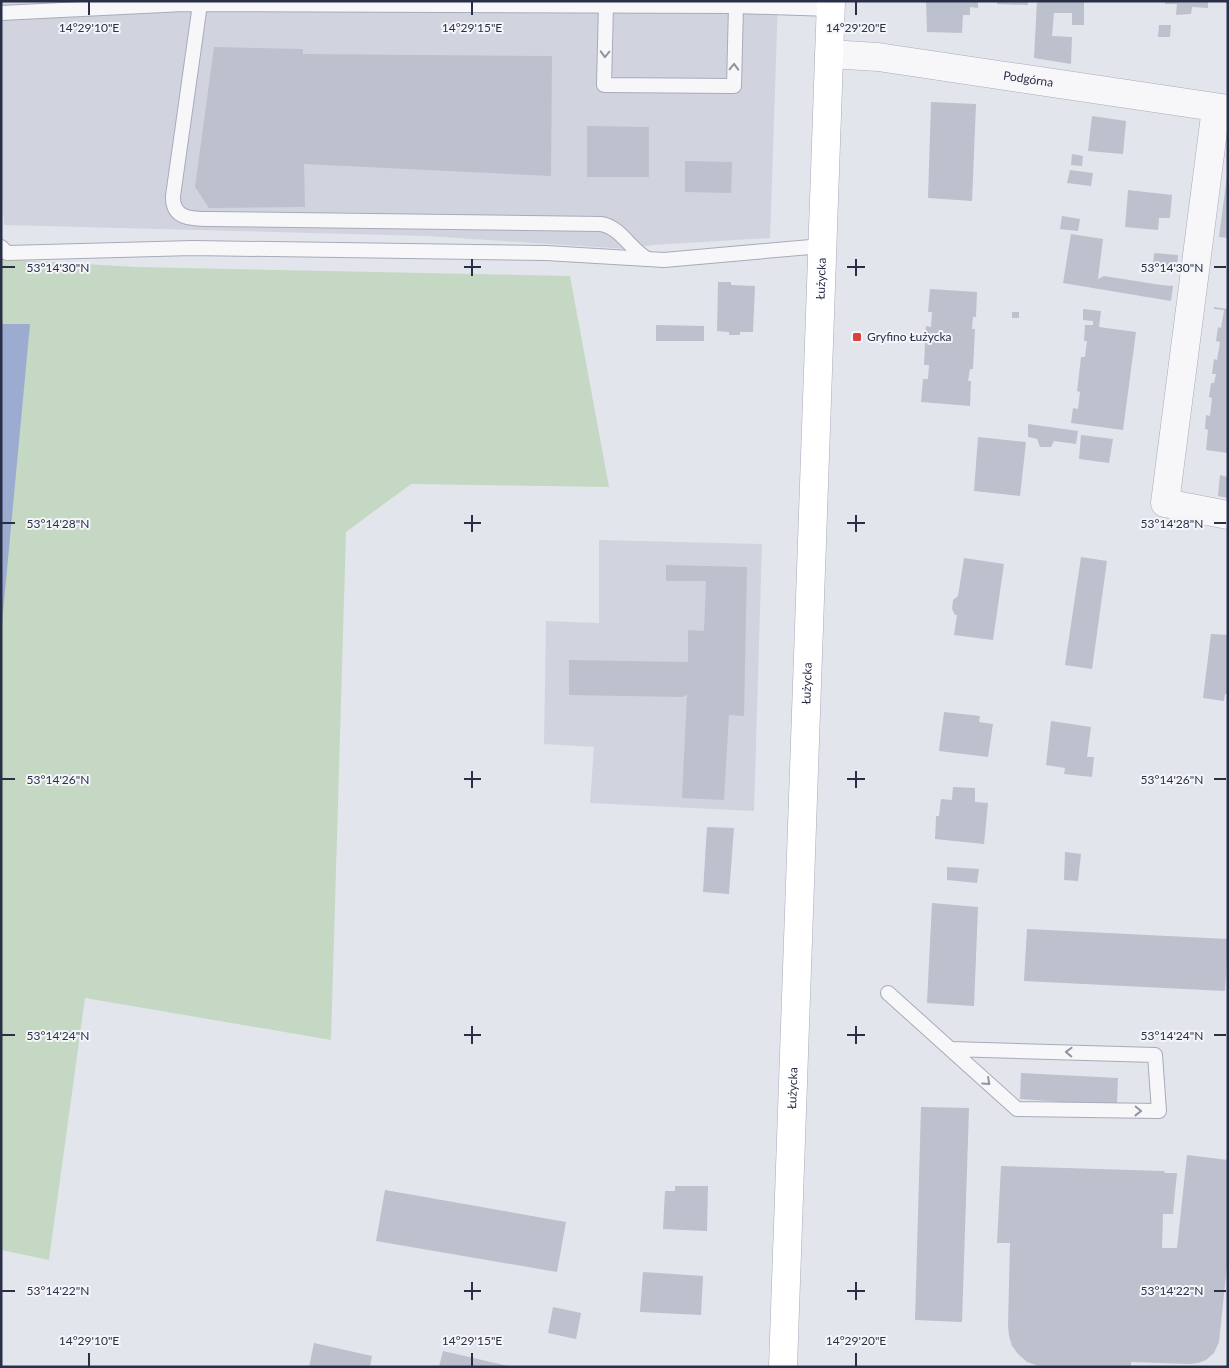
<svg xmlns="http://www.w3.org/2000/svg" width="1229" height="1368" viewBox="0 0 1229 1368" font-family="Lato,sans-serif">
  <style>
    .built { fill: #d1d4df }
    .green { fill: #c5d8c3 }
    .water { fill: #9bacd0 }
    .building { fill: #bdc0cd }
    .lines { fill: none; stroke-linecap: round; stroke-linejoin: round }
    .lane-casing { stroke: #a7abb8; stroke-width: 16 }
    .street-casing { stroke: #a7abb8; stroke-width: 29 }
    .secondary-casing { stroke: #a7abb8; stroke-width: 29 }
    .lane { stroke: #f7f7fa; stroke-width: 14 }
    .street { stroke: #f7f7fa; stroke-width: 28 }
    .secondary { stroke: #fff; stroke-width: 28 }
    .oneway { stroke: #9093a0 }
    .ticks { fill: none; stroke: #292f47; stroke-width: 2 }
    .poi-dot { fill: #de3f3c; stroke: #f3f5f9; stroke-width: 2 }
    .labels { text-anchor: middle; stroke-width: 4; stroke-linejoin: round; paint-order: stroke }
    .street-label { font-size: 12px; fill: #292f47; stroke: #f3f5f9 }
    .poi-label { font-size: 12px; fill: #292f47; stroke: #f3f5f9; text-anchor: start }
    .ticks-label { font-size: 12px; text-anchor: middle; fill: #292f47; stroke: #f3f5f9; stroke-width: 4; stroke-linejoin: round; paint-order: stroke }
  </style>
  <rect width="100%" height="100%" fill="#e3e5ed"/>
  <!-- built -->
  <g class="built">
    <polygon points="1,1 778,1 770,238 653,245 628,249 426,236 4,225 1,179"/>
    <polygon points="599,540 762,544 754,811 590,803 594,747 544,744 546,621 599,623"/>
  </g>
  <!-- green -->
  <polygon class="green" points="1,259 136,267 570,276 609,487 411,484 346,532 331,1040 85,998 49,1260 1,1250"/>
  <!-- water -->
  <polygon class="water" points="1,324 30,324 1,634"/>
  <!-- building -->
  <g class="building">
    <polygon points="926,1 978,1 978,8 970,7 970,15 963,15 962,33 927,32"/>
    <polygon points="997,1 1028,1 1028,5 997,4"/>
    <polygon points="1037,1 1084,1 1084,25 1072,25 1072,13 1054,13 1052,36 1072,37 1071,64 1034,58"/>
    <polygon points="1165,1 1208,1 1208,8 1192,7 1191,14 1176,15 1177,4 1165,4"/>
    <polygon points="1159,25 1171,25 1170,37 1158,37"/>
    <polygon points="214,47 303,49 303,54 552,56 551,176 304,164 305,207 209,208 195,187"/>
    <polygon points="931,102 976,104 972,201 928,198"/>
    <polygon points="1092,116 1126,121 1123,154 1088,151"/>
    <polygon points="587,126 649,127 649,177 587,177"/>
    <polygon points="1072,154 1083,156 1082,166 1071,165"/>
    <polygon points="685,161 732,162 731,193 685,192"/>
    <polygon points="1070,170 1093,173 1091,186 1067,183"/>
    <polygon points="1227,176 1228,176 1228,238 1219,237"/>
    <polygon points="1128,190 1172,195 1170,218 1159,218 1158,230 1125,227"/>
    <polygon points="1062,216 1080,219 1078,231 1060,229"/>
    <polygon points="1071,234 1103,239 1098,279 1104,276 1161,285 1173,286 1171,301 1063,283"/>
    <polygon points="1154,253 1178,255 1177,268 1153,266"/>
    <polygon points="718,282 731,282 731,285 755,286 753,332 740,332 740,335 729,335 729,332 717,331"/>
    <polygon points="930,289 977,292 976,317 973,317 972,329 975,329 973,369 970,369 968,381 971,381 970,406 921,402 923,379 928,379 929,365 924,365 926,326 931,327 932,312 928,312"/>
    <polygon points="1214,307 1228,309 1228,453 1206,450 1208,430 1205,429 1206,415 1210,416 1212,398 1209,397 1211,383 1214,383 1216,374 1212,374 1214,359 1217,360 1220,342 1216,341 1218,327 1221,328 1224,310 1214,309"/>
    <polygon points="1083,309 1101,311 1099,327 1136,332 1123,430 1071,423 1073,408 1078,409 1080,392 1077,391 1081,357 1085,357 1087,341 1084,341 1085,325 1093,325 1093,321 1083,320"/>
    <rect x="1012" y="312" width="7" height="6"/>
    <polygon points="656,325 704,326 704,341 656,341"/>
    <polygon points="1028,424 1078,431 1076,444 1054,441 1051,447 1040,447 1037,439 1028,437"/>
    <polygon points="1081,435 1113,439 1109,463 1079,459"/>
    <polygon points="978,437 1026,442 1020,496 974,491"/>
    <polygon points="1220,475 1228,477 1228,498 1218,496"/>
    <polygon points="1081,557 1107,561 1092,669 1065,665"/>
    <polygon points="964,558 1004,564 993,640 954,635 957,615 955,615 952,609 953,600 958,596"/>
    <polygon points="666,565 747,567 744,716 729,715 724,800 682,798 687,694 683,697 569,695 569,660 688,662 688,630 704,631 706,581 666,581"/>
    <polygon points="1211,634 1228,635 1228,694 1225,694 1224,701 1203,698"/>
    <polygon points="944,712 980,716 979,722 993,724 988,757 939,751"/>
    <polygon points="1051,721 1091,727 1087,757 1094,757 1092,777 1064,774 1065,768 1046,765"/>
    <polygon points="953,787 975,788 975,802 988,803 984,844 935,839 936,816 939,816 941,799 952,800"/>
    <polygon points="707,827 734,828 729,894 703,892"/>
    <polygon points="1065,852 1081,854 1078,881 1064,880"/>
    <polygon points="947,867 979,869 977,883 947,880"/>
    <polygon points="932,903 978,907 974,1006 927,1003"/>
    <polygon points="1027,929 1228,939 1225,991 1024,981"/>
    <polygon points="1021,1073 1118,1078 1117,1103 1062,1102 1020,1099"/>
    <polygon points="921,1107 969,1108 962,1322 915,1320"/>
    <polygon points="1187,1155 1228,1160 1228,1256 1219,1342 1214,1353 1206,1360 1198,1363 1190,1364 1131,1362 1131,1367 1042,1367 1027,1362 1018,1354 1012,1346 1009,1336 1008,1325 1010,1243 997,1243 1001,1166 1164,1171 1165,1173 1177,1173 1173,1214 1163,1214 1162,1248 1177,1248"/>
    <polygon points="675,1186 708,1186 707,1231 663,1229 665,1191 675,1191"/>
    <polygon points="385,1190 566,1222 557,1272 376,1241"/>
    <polygon points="643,1272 703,1276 701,1315 640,1312"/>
    <polygon points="553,1307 581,1313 576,1339 548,1333"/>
    <polygon points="314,1343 372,1356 370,1367 309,1367"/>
    <polygon points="443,1351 508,1366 508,1367 439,1367"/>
  </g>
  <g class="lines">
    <defs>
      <g id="lane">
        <path d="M200 4 173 196C172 219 192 219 209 219L601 224C621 227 631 251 648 259"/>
        <polyline points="606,5 604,85 734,86 736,6"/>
        <polyline points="1,13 184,4 736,6 831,9"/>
        <polyline points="1,247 7,253 193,248 546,253 664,260 822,246"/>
        <polyline points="888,993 1017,1109 1159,1111 1155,1055 951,1049"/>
      </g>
      <g id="street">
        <path id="s1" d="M829 54 878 57 1228 109"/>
        <polyline points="1216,108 1165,503 1228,515"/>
      </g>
      <g id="secondary">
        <path id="s2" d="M783 1367 831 1"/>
      </g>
    </defs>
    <!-- lane casing -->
    <use href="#lane" class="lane-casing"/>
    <!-- street casing -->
    <use href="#street" class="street-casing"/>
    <!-- secondary casing -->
    <use href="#secondary" class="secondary-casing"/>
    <!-- lane -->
    <use href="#lane" class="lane"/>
    <!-- street -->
    <use href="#street" class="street"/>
    <!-- secondary -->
    <use href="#secondary" class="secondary"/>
  </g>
  <!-- one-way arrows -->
  <defs><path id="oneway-chevron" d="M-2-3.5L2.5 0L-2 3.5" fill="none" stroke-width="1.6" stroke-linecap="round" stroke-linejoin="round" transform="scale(1.25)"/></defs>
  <g class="oneway">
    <use href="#oneway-chevron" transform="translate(605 54) rotate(92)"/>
    <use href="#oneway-chevron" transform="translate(734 67) rotate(-88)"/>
    <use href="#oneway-chevron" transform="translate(1069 1052) rotate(-178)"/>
    <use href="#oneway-chevron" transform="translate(987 1082) rotate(42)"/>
    <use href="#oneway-chevron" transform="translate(1138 1111) rotate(1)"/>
  </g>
  <!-- ticks -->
  <path class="ticks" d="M89 2V15M472 2V15M856 2V15M472 259V276M856 259V276M2 267H15M464 267H481M847 267H865M1214 267H1226M472 515V532M856 515V532M2 523H15M464 523H481M847 523H865M1214 523H1226M472 771V788M856 771V788M2 779H15M464 779H481M847 779H865M1214 779H1226M472 1026V1044M856 1026V1044M2 1035H15M464 1035H481M847 1035H865M1214 1035H1226M472 1282V1300M856 1282V1300M2 1291H15M464 1291H481M847 1291H865M1214 1291H1226M89 1353V1366M472 1353V1366M856 1353V1366"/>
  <!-- markers -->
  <rect class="poi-dot" x="852" y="332" width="10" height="10" rx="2.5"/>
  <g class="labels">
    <!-- street labels -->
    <g class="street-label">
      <text dy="4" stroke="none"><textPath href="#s1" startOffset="201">Podgórna</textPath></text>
      <text dy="4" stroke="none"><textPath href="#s2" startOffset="1089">Łużycka</textPath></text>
      <text dy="4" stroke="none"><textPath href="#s2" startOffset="684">Łużycka</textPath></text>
      <text dy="4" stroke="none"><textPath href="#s2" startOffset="279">Łużycka</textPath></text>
    </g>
    <!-- poi labels -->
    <g class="poi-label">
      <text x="867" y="341">Gryfino Łużycka</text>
    </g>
  </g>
  <g class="ticks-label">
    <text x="89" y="32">14°29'10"E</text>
    <text x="472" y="32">14°29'15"E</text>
    <text x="856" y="32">14°29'20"E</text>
    <text x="58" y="272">53°14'30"N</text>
    <text x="1172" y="272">53°14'30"N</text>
    <text x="58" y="528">53°14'28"N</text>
    <text x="1172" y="528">53°14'28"N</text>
    <text x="58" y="784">53°14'26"N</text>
    <text x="1172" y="784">53°14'26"N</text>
    <text x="58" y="1040">53°14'24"N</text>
    <text x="1172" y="1040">53°14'24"N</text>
    <text x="58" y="1295">53°14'22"N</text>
    <text x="1172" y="1295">53°14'22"N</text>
    <text x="89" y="1345">14°29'10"E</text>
    <text x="472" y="1345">14°29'15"E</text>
    <text x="856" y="1345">14°29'20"E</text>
  </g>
  <!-- border -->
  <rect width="1229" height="1368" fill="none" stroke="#292f47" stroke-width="5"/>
</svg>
